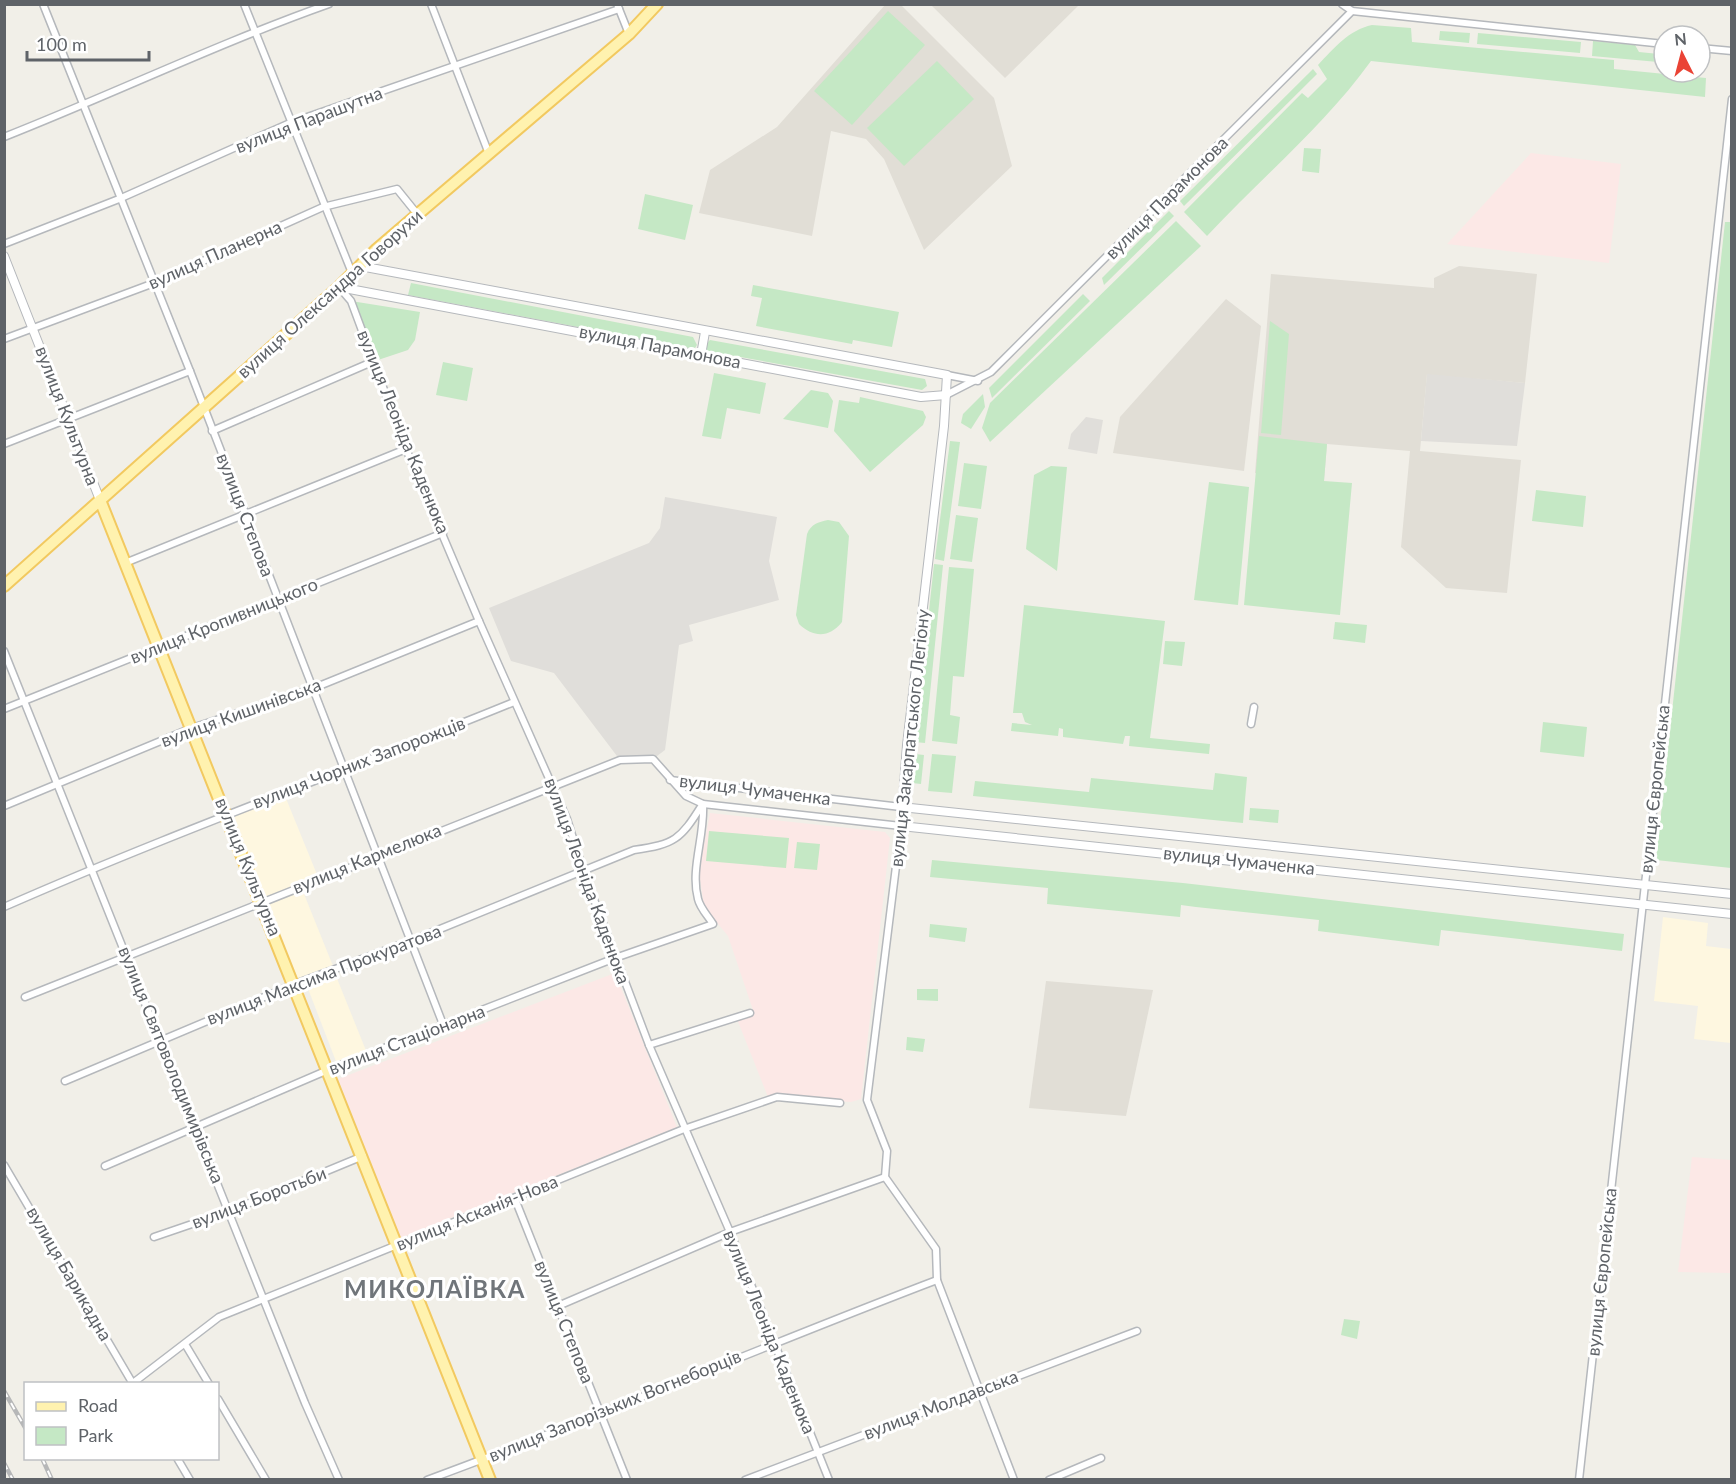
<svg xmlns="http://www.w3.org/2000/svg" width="1736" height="1484" viewBox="0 0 1736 1484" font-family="Lato,sans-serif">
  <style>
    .commercial { fill: #fef7e0 }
    .industrial { fill: #e0deda }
    .education { fill: #e1ded6 }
    .medical { fill: #fce8e6 }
    .green { fill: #c5e8c5 }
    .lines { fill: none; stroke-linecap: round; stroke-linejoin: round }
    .minor-casing { stroke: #b5b8bc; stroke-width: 9 }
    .tertiary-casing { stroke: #b5b8bc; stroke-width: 10 }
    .primary-casing { stroke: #f2c960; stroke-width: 14 }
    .minor { stroke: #fff; stroke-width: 6 }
    .tertiary { stroke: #fff; stroke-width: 8 }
    .primary { stroke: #fff2af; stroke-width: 10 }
    .rail-casing { stroke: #b6b7b8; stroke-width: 4.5 }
    .rail { stroke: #fff; stroke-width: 2; stroke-dasharray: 7; stroke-linecap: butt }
    .labels { text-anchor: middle; stroke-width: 6; stroke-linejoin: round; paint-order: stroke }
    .street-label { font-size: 18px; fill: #5f6368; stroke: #fff }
    .district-label { font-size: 24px; font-weight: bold; letter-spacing: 1.5px; fill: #70757a; stroke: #fff }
  </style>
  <rect width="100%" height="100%" fill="#f1efe8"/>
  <!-- commercial -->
  <g class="commercial">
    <polygon points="285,796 318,877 265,897 234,816"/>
    <polygon points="302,889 333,966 298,979 268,902"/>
    <polygon points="1663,917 1708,923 1706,946 1731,949 1731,1043 1694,1039 1698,1006 1654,1001"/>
    <polygon points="336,976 367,1053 337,1064 307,986"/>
  </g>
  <!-- industrial -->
  <g class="industrial">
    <polygon points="1427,373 1525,383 1517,446 1421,441"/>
    <polygon points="1086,417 1103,420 1097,454 1068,449 1071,434"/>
    <polygon points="665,497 777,517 769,561 779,600 689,625 693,641 679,645 665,750 653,759 620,760 554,673 511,661 489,608 649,543 660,528"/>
  </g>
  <!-- education -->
  <g class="education">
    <polygon points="1076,4 1078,6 1005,78 931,5"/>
    <polygon points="885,5 901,5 994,98 1012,166 924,250 884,159 866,139 831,131 812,236 699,213 710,170 777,127"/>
    <polygon points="1459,266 1537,274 1525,383 1427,374 1420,451 1521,460 1507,593 1446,588 1401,547 1410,451 1327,444 1324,481 1255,473 1271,274 1434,288 1434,278"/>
    <polygon points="1226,299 1261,326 1244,471 1113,453 1120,417"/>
    <polygon points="1046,981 1153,990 1126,1116 1029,1108"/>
  </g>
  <!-- medical -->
  <g class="medical">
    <polygon points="1531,153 1621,164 1609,263 1447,244"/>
    <polygon points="710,813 885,832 890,838 861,1099 851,1102 768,1097 737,1019 754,1013 728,936 704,907 699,872"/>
    <polygon points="615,973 677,1127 401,1238 338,1079"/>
    <polygon points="1692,1157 1731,1160 1731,1273 1678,1272"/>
  </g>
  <!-- green -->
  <g class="green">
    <polygon points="888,11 925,45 852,125 814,91"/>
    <path d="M1372 25 1411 28 1412 42 1614 60V69L1706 78 1705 97 1371 61C1325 125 1261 178 1207 236L1184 212 1302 93 1308 98 1327 79 1318 65C1334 48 1349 30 1372 25Z"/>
    <polygon points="1440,31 1470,33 1469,43 1439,40"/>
    <polygon points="1478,33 1581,42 1580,53 1477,44"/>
    <polygon points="1593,41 1635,45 1639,52 1659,54 1658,62 1592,56"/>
    <polygon points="937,61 974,99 904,166 867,128"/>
    <polygon points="1313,69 1317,74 1184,206 1180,201"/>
    <polygon points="1304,148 1321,149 1319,173 1302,171"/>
    <polygon points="645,194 693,205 685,240 638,229"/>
    <polygon points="1169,211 1174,216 1104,285 1102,278"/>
    <polygon points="1176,221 1201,246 990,442 982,428 990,403"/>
    <polygon points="1725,222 1732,222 1731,868 1656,860"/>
    <polygon points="411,283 693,337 697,345 695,348 689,348 408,295"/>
    <polygon points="753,285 899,312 892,347 853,340 852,344 756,326 762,298 751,296"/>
    <polygon points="1083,294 1090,301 992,398 989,388"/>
    <polygon points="351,301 420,312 415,340 408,350 372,362"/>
    <polygon points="1270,321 1289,334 1281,435 1261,433"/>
    <polygon points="710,340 925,379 927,386 922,390 707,351 706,344"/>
    <polygon points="443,362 473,368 467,401 436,395"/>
    <polygon points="714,373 766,383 760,414 727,408 721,439 702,436"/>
    <polygon points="811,390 828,393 833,401 828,428 783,419"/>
    <polygon points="983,394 985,407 971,429 961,423 963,414"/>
    <polygon points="860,397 923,411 926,417 923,425 870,472 834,431 839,400 859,403"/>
    <polygon points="1259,436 1327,444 1324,481 1352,483 1340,615 1244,605"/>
    <polygon points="950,441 960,442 944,561 935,559"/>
    <polygon points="964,463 987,466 981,509 958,506"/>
    <polygon points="1051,466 1067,467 1057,571 1026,549 1034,475"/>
    <polygon points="1209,482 1249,487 1238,605 1194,600"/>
    <polygon points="1536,490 1586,496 1583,527 1532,521"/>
    <polygon points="956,515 978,518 972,562 950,559"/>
    <path d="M828 520 839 522 849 536 842 622C829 638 814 638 799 624L796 615 807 534C811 524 818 522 828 520Z"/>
    <polygon points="934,564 943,565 925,743 915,742"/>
    <polygon points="949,567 974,569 964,677 953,676 950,715 960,717 957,744 932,741"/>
    <polygon points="1024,605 1165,621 1150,738 1210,744 1209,754 1129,746 1130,736 1125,736 1123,744 1063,737 1063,729 1059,728 1058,736 1011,731 1012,723 1032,725 1025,722 1022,713 1013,713"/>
    <polygon points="1335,622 1367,625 1365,643 1333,639"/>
    <polygon points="1165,641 1185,642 1182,666 1163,664"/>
    <polygon points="1543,722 1587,727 1584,757 1540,752"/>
    <polygon points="915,754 924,755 921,784 912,783"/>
    <polygon points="932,754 956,756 952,793 928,791"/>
    <polygon points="1215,773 1247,777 1243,823 973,796 975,781 1089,792 1091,778 1213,790"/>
    <polygon points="1250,808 1279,810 1278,823 1249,820"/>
    <polygon points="709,831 789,838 786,868 706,861"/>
    <polygon points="797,842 820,844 817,870 794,868"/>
    <polygon points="932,860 1183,883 1624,934 1622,951 1441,930 1439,946 1318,931 1319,920 1196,907 1181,905 1180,917 1047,904 1048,888 930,877"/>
    <polygon points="930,924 967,928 965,942 929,937"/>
    <polygon points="917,989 938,989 938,1001 917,1000"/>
    <polygon points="907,1037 925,1039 923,1052 906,1050"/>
    <polygon points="1344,1319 1360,1321 1357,1339 1341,1335"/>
  </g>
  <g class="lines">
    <defs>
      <g id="minor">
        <polyline points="43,4 190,371 444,1027"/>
        <polyline points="244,4 352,273"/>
        <polyline points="431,4 489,154"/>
        <polyline points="617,4 629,34"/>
        <polyline points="1342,4 1352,11 1664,44"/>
        <polyline points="1700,48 1732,51"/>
        <path d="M4 137C113 94 219 43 329 4"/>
        <polyline points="4,244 119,199 290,123 619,9"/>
        <polyline points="339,287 351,301 406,449 479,621 567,819 584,873 649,1045 730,1232 829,1480"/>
        <polyline points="4,339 154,283 323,207 397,189 418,215"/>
        <polyline points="947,375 978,381"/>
        <polyline points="946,395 991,372 1352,11"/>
        <polyline points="212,431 372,362"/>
        <polyline points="4,444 190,371"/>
        <polyline points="125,563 406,449"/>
        <polyline points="4,651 305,1403 339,1480"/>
        <polyline points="4,709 443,533"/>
        <polyline points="1251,724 1254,707"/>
        <polyline points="670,780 901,807"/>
        <polyline points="4,806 192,728 314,688 479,621"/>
        <path d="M4 907C172 833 345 771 514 702"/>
        <polyline points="25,997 620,760 653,759 686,796 703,804 901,826 867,1100 887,1151 885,1177 936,1249 937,1280 1014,1480"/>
        <polyline points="649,1045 750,1013"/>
        <path d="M65 1081 295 984 413 940 634 850C675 844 680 840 702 805"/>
        <polyline points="4,1165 133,1384"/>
        <path d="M105 1166 328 1070 615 958 713 924C708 916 700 908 698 899 690 869 705 836 703 804"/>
        <polyline points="515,1199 627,1480"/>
        <polyline points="154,1237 230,1211 363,1156"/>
        <polyline points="558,1306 730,1232 885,1177"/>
        <polyline points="185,1344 209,1384"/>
        <polyline points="133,1383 219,1317 684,1129 777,1097 840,1103"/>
        <polyline points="218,1399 266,1480"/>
        <polyline points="177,1458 190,1480"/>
        <path d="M427 1480C599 1417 766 1345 937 1280"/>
        <polyline points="745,1480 1137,1331"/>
        <polyline points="1049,1480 1101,1458"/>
        <polyline points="1579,1480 1732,99"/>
      </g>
      <g id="tertiary">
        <polyline points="4,256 100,500"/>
        <polyline points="360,266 947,375 944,426 907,745 901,826 1732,914"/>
        <polyline points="339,287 921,397 946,395"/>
        <polyline points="701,355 705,332"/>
        <polyline points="901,807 1732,894"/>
      </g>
      <g id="primary">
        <polyline points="100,500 490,1480"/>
        <polyline points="4,586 339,287 377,249 629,34 657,4"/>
      </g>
    </defs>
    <!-- minor casing -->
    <use href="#minor" class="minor-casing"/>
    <!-- tertiary casing -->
    <use href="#tertiary" class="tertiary-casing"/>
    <!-- primary casing -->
    <use href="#primary" class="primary-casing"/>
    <!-- minor -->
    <use href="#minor" class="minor"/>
    <!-- tertiary -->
    <use href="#tertiary" class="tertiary"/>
    <!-- primary -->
    <use href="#primary" class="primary"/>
    <defs>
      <g id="rail">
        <polyline points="4,1391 26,1429"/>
        <polyline points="42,1458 52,1480"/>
        <polyline points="4,1463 13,1480"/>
      </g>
    </defs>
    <!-- rail casing -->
    <use href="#rail" class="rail-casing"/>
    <!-- rail -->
    <use href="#rail" class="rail"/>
  </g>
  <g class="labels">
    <!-- street labels -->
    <g class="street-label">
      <text transform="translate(309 120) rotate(-21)" y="6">вулиця Парашутна</text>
      <text transform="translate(1167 198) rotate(-45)" y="6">вулиця Парамонова</text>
      <text transform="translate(215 255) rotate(-24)" y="6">вулиця Планерна</text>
      <text transform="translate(330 294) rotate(-42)" y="6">вулиця Олександра Говорухи</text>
      <text transform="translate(660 347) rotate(11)" y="6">вулиця Парамонова</text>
      <text transform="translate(67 416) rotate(69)" y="6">вулиця Культурна</text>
      <text transform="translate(403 432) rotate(68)" y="6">вулиця Леоніда Каденюка</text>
      <text transform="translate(245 515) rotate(69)" y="6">вулиця Степова</text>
      <text transform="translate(224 621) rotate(-22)" y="6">вулиця Кропивницького</text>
      <text transform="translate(241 713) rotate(-20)" y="6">вулиця Кишинівська</text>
      <text transform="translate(910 738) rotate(-84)" y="6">вулиця Закарпатського Легіону</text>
      <text transform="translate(359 763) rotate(-21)" y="6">вулиця Чорних Запорожців</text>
      <text transform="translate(1655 789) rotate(-84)" y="6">вулиця Європейська</text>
      <text transform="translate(755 790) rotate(7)" y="6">вулиця Чумаченка</text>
      <text transform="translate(367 859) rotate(-22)" y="6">вулиця Кармелюка</text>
      <text transform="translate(1239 861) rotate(6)" y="6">вулиця Чумаченка</text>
      <text transform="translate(248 867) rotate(68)" y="6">вулиця Культурна</text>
      <text transform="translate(587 881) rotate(70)" y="6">вулиця Леоніда Каденюка</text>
      <text transform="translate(324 975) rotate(-21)" y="6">вулиця Максима Прокуратова</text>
      <text transform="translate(407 1040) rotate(-21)" y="6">вулиця Стаціонарна</text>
      <text transform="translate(171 1065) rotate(68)" y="6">вулиця Святоволодимирівська</text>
      <text transform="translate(259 1198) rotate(-21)" y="6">вулиця Боротьби</text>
      <text transform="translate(477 1213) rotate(-22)" y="6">вулиця Асканія-Нова</text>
      <text transform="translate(1602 1272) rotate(-84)" y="6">вулиця Європейська</text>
      <text transform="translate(69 1274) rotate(60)" y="6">вулиця Барикадна</text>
      <text transform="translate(564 1322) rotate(68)" y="6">вулиця Степова</text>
      <text transform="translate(769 1332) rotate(68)" y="6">вулиця Леоніда Каденюка</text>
      <text transform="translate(941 1405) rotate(-21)" y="6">вулиця Молдавська</text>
      <text transform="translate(615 1406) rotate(-22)" y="6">вулиця Запорізьких Вогнеборців</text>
    </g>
    <!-- district labels -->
    <g class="district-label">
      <text x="435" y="1298">МИКОЛАЇВКА</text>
    </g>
  </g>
  <!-- border -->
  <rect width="1736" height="1484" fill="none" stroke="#5f6368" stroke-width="12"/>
  <!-- legend -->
  <rect x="24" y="1382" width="195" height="78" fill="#ffffff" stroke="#bfc1c3" stroke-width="1.5"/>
  <rect x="36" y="1402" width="30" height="9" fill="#fff2af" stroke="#bfc1c3" stroke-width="1.5"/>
  <text x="78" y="1412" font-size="18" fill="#5f6368">Road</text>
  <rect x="36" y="1427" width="30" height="18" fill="#c5e8c5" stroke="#bfc1c3" stroke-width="1.5"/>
  <text x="78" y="1442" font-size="18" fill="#5f6368">Park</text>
  <!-- north arrow -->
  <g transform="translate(1682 54) rotate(354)"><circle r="28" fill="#ffffff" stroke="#bfc1c3" stroke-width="1.5"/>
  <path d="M0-4.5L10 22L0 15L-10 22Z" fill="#ea4335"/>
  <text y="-9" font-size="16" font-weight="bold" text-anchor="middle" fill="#5f6368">N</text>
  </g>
  <!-- scale -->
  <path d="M27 51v9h122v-9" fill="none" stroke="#5f6368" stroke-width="3"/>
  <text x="36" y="51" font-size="18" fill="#5f6368" stroke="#ffffff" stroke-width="4.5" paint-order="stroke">100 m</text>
</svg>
